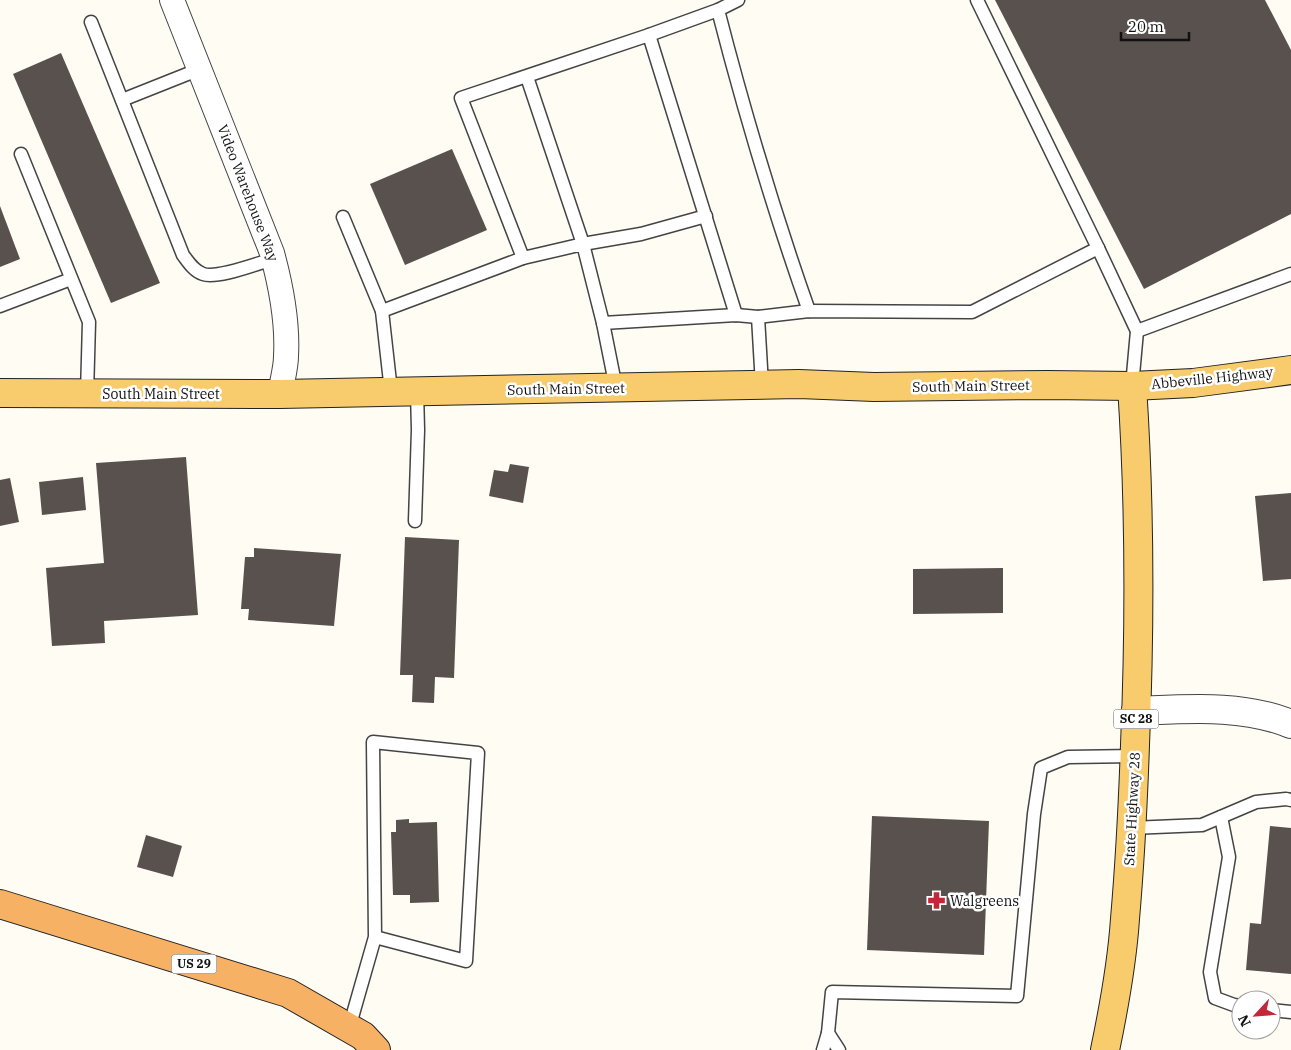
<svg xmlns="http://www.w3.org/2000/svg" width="1291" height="1050" viewBox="0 0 1291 1050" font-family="'IBM Plex Serif',serif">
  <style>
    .building { fill: #59514d }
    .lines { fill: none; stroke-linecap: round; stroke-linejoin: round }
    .service-casing { stroke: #444; stroke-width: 15 }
    .minor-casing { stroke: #444; stroke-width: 26 }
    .tertiary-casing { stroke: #444; stroke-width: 30 }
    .primary-casing { stroke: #222; stroke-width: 30 }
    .trunk-casing { stroke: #222; stroke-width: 30 }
    .service { stroke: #fff; stroke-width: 12 }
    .minor { stroke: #fff; stroke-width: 24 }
    .tertiary { stroke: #fff; stroke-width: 28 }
    .primary { stroke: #f8cb6c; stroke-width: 28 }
    .trunk { stroke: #f6b165; stroke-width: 28 }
    .labels { text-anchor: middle; stroke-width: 5; stroke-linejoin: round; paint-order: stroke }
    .shield { fill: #fff; stroke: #585858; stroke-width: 1 }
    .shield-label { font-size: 12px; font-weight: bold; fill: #111 }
    .street-label { font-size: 14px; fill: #111; stroke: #fff }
    .poi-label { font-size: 14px; fill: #111; stroke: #fff; text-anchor: start }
  </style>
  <rect width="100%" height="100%" fill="#fffcf4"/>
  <!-- building -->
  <g class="building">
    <polygon points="995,0 1265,0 1291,50 1291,214 1144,289"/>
    <polygon points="61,53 160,283 111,303 13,74"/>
    <polygon points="452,149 487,230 405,265 370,184"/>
    <polygon points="0,206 20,259 0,267"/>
    <polygon points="186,457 198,615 104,621 105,643 52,646 46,568 104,563 96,463"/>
    <polygon points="510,464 529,467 523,503 489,496 494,470 508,472"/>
    <polygon points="83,477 86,510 42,515 39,482"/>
    <polygon points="10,478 19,522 0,526 0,480"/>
    <polygon points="1291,493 1291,579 1263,581 1255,496"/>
    <polygon points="405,537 459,540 454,678 435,677 434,703 412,702 413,675 400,675"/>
    <polygon points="254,548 341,554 334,626 248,620 249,609 241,609 245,557 254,557"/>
    <polygon points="1003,568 1003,613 913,614 913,569"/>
    <polygon points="872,816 989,821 984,955 867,950"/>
    <polygon points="409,819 409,823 437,822 439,902 410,903 410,895 393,895 391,832 396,832 396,820"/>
    <polygon points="1270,826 1291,828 1291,974 1246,970 1250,923 1261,924"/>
    <polygon points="146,835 182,846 173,877 137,867"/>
  </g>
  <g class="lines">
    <defs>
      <g id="service">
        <polyline points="977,0 1098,248"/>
        <path d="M718 10C744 111 774 212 809 311"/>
        <path d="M91 22 183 255C189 263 194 271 203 274 218 279 258 263 273 259"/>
        <polyline points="649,35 736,315"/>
        <polyline points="527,77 583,244 641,234 706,216"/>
        <polyline points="122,100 200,69"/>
        <polyline points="21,154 89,322 87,394"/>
        <polyline points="343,217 382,311"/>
        <polyline points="523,258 461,98 649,35 718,10 738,0"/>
        <polyline points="0,306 71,279"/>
        <polyline points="758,317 762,385"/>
        <polyline points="603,323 616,388"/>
        <polyline points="1137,331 1291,274"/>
        <polyline points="391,391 382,311 523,258 583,244 603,323 736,315 758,317 809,311 972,312 1098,248 1137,331 1132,386"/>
        <polyline points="415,521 418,430 417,391"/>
        <polyline points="1221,817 1229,857 1210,972 1215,998 1234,1005 1241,1006"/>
        <polyline points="1131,828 1202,825 1256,802 1286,799 1291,800"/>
        <polyline points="1271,1010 1291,1012"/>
        <polyline points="349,1028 375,937 373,742 478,753 466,961 375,937"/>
        <polyline points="828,1033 832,992 1017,996 1034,814 1041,768 1068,757 1135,756"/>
        <polyline points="823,1050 828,1033 839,1050"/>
      </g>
      <path id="minor" d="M172 0 272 253C281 286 288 321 286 356 286 368 282 381 280 394"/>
      <path id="tertiary" d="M1136 711C1188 709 1242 704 1291 724"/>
      <g id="primary">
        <polyline points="0,393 280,394 799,384 874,387 1048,385 1132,386 1193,383 1291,370"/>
        <path d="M1105 1050C1114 1007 1122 963 1125 919 1130 861 1133 803 1135 745 1140 626 1140 506 1132 386"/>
      </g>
      <polyline id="trunk" points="0,904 288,993 363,1036 376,1050"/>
    </defs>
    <!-- service casing -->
    <use href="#service" class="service-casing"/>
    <!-- minor casing -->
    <use href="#minor" class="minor-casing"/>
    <!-- tertiary casing -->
    <use href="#tertiary" class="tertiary-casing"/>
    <!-- primary casing -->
    <use href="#primary" class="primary-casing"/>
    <!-- trunk casing -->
    <use href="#trunk" class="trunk-casing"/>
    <!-- service -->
    <use href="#service" class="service"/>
    <!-- minor -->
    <use href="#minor" class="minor"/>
    <!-- tertiary -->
    <use href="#tertiary" class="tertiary"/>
    <!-- primary -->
    <use href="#primary" class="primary"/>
    <!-- trunk -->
    <use href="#trunk" class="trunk"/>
  </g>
  <!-- icons -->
  <defs>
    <symbol id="pharmacy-bare" viewBox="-9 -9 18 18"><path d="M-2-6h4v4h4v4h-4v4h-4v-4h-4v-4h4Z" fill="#c2273a" stroke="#fff" stroke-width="2.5" paint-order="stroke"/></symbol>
  </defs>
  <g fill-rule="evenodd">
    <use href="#pharmacy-bare" x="924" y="888" width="25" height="25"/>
  </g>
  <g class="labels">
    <!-- shield labels -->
    <g class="shield">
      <rect x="1113.5" y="709.5" width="45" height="19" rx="4"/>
      <rect x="171.5" y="954.5" width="45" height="19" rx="4"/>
    </g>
    <g class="shield-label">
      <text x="1136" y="723">SC 28</text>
      <text x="194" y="968">US 29</text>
    </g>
    <!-- street labels -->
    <g class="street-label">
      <text transform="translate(248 193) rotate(69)" y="5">Video Warehouse Way</text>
      <text transform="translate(1212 378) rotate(-6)" y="5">Abbeville Highway</text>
      <text transform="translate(971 386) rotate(-1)" y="5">South Main Street</text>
      <text transform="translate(566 389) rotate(-1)" y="5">South Main Street</text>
      <text x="161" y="399">South Main Street</text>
      <text transform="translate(1132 809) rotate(-87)" y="5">State Highway 28</text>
    </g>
    <!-- poi labels -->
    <g class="poi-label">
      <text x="950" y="906">Walgreens</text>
    </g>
  </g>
  <!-- north arrow -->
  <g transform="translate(1256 1015) rotate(244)"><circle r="24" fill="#ffffff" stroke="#a0a0a0"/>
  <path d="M0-4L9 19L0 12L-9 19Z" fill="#c2273a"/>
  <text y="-8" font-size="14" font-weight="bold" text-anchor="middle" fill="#111111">N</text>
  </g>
  <!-- scale -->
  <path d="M1121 32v8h68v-8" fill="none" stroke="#111111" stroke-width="2.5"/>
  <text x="1128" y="32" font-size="15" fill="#111111" stroke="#ffffff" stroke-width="4" paint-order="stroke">20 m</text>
</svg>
